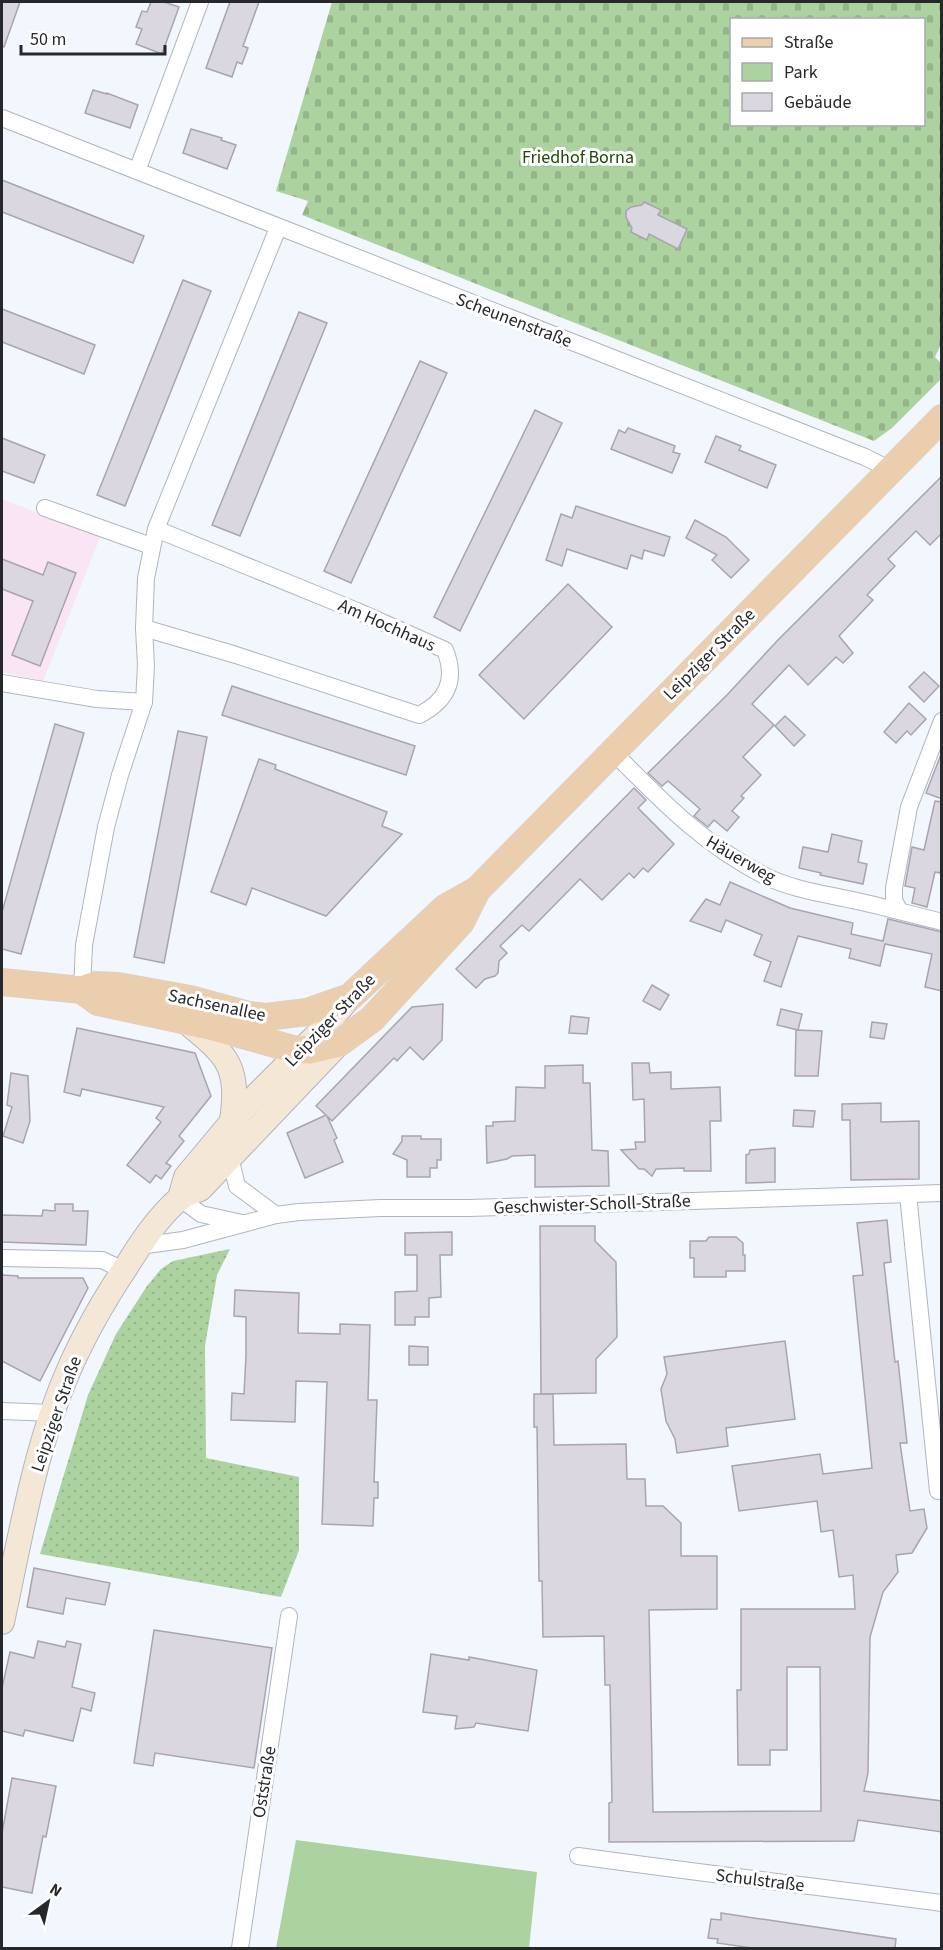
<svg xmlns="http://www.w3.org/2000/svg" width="943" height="1950" viewBox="0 0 943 1950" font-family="'Source Sans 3',sans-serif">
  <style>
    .education { fill: #f9e5f4 }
    .grass { fill: url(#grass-dots) }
    .cemetery { fill: url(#cemetery-stones); fill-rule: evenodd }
    .park { fill: #acd29f }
    .building { fill: #dad7e1; stroke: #a8a5af; stroke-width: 1.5 }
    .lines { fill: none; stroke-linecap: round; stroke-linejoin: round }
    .street-casing { stroke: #b1b5bf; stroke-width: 18 }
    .secondary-casing { stroke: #b1b5bf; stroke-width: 26 }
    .primary-casing { stroke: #d4d4d5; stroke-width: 28 }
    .street { stroke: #fff; stroke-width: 16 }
    .secondary { stroke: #f5e7d6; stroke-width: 24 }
    .primary { stroke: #ebcead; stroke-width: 27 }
    .labels { text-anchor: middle; stroke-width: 6; stroke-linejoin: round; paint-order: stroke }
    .park-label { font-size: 18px; fill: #1d4b02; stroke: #fff }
    .street-label { font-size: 18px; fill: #26282b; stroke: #fff }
  </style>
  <defs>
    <pattern id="grass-dots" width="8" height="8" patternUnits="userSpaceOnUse" patternTransform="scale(1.5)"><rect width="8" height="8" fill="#acd29f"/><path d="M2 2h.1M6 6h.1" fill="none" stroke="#94b489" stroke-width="1.8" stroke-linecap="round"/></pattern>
    <pattern id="cemetery-stones" width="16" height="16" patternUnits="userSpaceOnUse" patternTransform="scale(1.5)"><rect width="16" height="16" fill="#acd29f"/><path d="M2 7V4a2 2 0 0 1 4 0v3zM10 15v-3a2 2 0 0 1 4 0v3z" fill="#94b489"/></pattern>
  </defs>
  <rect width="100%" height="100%" fill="#f2f6fd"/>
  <!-- education -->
  <polygon class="education" points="2,499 100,537 43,681 2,672"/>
  <!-- grass -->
  <polygon class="grass" points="230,1249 217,1275 205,1346 206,1458 299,1477 299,1550 281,1597 40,1554 88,1395 116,1334 147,1286 161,1269 173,1261"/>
  <!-- cemetery -->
  <path class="cemetery" d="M332 2H941L942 342 935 357 941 363V379L892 428 874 441 302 215 308 201 276 191ZM732 20H924V124H732Z"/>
  <!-- park -->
  <polygon class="park" points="296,1840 537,1872 529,1948 276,1948"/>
  <!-- building -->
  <g class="building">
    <polygon points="2,2 20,2 4,47 2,46"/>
    <polygon points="151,2 164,2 179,7 162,54 136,44 142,29 136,27 142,11 147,12"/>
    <polygon points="230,2 259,2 243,46 248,48 242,64 237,62 232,77 206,68"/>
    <polygon points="93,90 107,94 107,93 138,105 130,128 85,113"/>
    <polygon points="191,129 222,138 221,140 236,145 227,169 183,153"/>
    <polygon points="2,180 144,236 133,263 2,212"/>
    <polygon points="644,202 661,210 658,215 687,229 678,249 649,234 647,240 631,232 632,228 626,217 626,211 631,207 642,205"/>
    <polygon points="183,280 211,291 125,506 97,495"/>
    <polygon points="2,309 95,345 84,374 2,342"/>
    <polygon points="299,312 327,323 240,536 212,525"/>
    <polygon points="420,361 447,373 351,583 324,571"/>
    <polygon points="535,410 562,423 460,631 434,617"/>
    <polygon points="628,428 675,446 673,452 680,454 672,473 611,449 619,430 625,433"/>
    <polygon points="716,436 741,446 739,450 776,465 767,488 705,462"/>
    <polygon points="2,438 45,455 34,483 2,471"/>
    <polygon points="942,476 942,533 930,545 916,531 888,559 895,566 867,595 873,600 839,636 853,653 843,663 836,657 808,685 789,665 752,704 774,725 743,757 761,775 741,796 744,798 732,811 739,817 727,831 714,820 708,827 694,816 700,809 668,781 662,786 648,773 727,695 777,641"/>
    <polygon points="576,506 670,537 664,556 644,550 642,559 631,555 627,569 567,549 562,566 546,560 561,514 572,518"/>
    <polygon points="695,520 726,537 749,560 731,578 712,560 717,555 686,538"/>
    <polygon points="2,559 43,575 48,562 76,573 40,666 12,655 33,601 2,589"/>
    <polygon points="568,584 612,627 524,719 479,675"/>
    <polygon points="924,672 939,686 924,702 909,687"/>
    <polygon points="232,686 415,746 406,775 222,715"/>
    <polygon points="909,703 926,719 911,735 907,731 896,743 884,732"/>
    <polygon points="785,716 805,735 794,746 775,726"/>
    <polygon points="55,724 84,733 21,954 2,949 2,912"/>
    <polygon points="178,731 207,737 164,963 134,957"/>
    <polygon points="942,752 942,799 926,793"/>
    <polygon points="259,759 276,765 275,769 387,812 382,826 402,834 326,916 252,888 246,905 211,892"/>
    <polygon points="634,788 646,800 638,808 674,844 648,872 643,868 634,878 629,873 602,900 580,879 529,931 522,925 500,946 507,953 499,961 498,973 495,976 485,979 476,988 456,969"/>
    <polygon points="935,801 942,802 942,864 940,873 935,872 927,907 912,903 915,888 905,886 912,847 924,850"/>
    <polygon points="832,834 862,841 858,862 867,864 863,884 820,875 821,873 799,868 803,847 828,852"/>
    <polygon points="730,882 790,908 853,923 851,934 883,941 888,919 942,932 942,991 925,987 932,954 885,944 880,966 849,958 851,949 798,936 781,987 764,981 771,962 754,955 762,935 726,920 721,932 690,921 706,899 720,905"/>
    <polygon points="652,985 669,995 660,1010 643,1001"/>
    <polygon points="443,1004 442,1040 423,1060 410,1047 397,1061 394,1058 332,1121 327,1116 337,1138 334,1140 343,1162 305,1178 287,1133 326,1115 316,1106 412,1007"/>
    <polygon points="781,1009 802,1014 798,1030 777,1025"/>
    <polygon points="571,1016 589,1018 587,1034 569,1033"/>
    <polygon points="872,1022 887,1024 884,1039 870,1037"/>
    <polygon points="77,1028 195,1053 211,1096 179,1136 184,1141 166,1163 171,1166 161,1179 156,1175 150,1183 127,1165 161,1122 156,1118 164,1107 82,1089 80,1096 64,1092"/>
    <polygon points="796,1030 822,1031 818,1076 795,1076"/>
    <polygon points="632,1063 649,1063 650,1073 671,1072 671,1089 720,1087 721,1121 710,1121 711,1171 684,1171 684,1168 656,1169 652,1176 644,1169 639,1169 621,1150 636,1149 635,1142 645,1142 644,1099 633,1100"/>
    <polygon points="583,1065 583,1083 590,1083 592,1150 608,1151 609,1186 535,1187 535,1155 512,1156 507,1159 487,1163 486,1126 493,1126 493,1122 515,1121 516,1087 545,1088 545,1066"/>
    <polygon points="11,1073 28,1076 30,1121 23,1143 3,1136 12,1107 7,1105"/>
    <polygon points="881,1103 881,1122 919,1121 919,1179 851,1180 850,1120 842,1120 842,1104"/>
    <polygon points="794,1110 815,1111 813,1127 793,1126"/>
    <polygon points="402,1136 421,1136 421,1139 441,1139 441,1160 437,1160 437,1168 430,1168 430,1177 407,1177 407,1160 393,1154 402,1141"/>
    <polygon points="775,1148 775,1182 746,1183 746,1155 749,1154 750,1150"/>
    <polygon points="55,1204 73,1204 73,1211 88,1211 86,1245 2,1242 2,1215 42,1216 43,1210 55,1211"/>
    <polygon points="887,1220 891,1262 884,1263 895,1362 898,1361 907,1443 900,1443 910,1511 924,1509 927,1528 912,1553 896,1555 898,1572 883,1592 870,1637 868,1773 864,1791 942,1801 942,1832 858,1820 854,1841 609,1842 609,1803 612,1802 610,1685 605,1685 604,1636 543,1637 542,1581 539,1581 537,1427 534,1427 534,1394 553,1394 554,1445 626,1444 627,1479 645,1479 646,1506 663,1506 681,1523 681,1556 717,1556 717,1609 649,1610 653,1812 821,1811 820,1667 787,1667 787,1750 770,1750 770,1765 738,1765 737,1690 741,1690 741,1609 855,1609 853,1575 839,1577 833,1530 821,1532 817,1501 739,1511 732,1466 820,1454 823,1474 872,1468 853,1276 863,1275 857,1223"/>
    <polygon points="540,1226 595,1226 595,1241 616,1262 617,1337 596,1359 596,1393 541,1394"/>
    <polygon points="452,1232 452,1255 440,1255 441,1297 429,1298 429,1317 415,1317 415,1325 395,1325 395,1292 417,1291 417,1255 405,1255 405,1233"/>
    <polygon points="709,1237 736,1237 743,1243 743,1255 745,1255 745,1271 726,1271 726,1277 694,1277 694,1258 690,1258 690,1241 706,1241"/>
    <polygon points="2,1275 18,1276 18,1278 83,1278 88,1288 40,1381 2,1361"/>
    <polygon points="235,1290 299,1293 298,1333 340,1334 340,1324 370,1325 368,1400 377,1400 374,1482 378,1482 378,1498 374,1498 373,1526 322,1524 327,1382 296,1381 295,1422 231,1420 232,1393 244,1394 246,1356 246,1317 234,1316"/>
    <polygon points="785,1341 795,1419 726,1428 728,1446 677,1453 675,1439 666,1421 661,1389 667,1374 664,1357"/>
    <polygon points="409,1346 428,1347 428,1365 409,1365"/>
    <polygon points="34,1568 110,1583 105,1605 66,1598 63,1614 27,1607"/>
    <polygon points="154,1630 272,1648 254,1768 155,1753 153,1766 134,1763"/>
    <polygon points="38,1641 65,1647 67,1641 81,1644 72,1687 95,1693 91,1711 81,1708 73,1741 25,1730 23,1736 2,1731 2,1688 10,1652 34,1658"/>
    <polygon points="431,1654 469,1660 469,1657 537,1670 528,1731 476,1723 474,1727 455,1729 457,1716 423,1712"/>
    <polygon points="12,1778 56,1786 46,1837 43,1836 32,1893 2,1887 2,1833"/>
    <polygon points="721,1913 896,1939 895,1948 752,1948 717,1943 718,1939 708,1938 711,1919 721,1920"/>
  </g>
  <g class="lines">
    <defs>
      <g id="street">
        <polyline points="2,118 865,457 891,470"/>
        <polyline points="137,171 200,2"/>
        <polyline points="45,508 151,546"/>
        <path d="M144 628 236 655 419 715C447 701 457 680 445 650L357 611 156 529"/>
        <polyline points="2,683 97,699 144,702"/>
        <path d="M613 752C662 801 702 844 765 876 793 890 826 894 857 901 885 907 913 915 942 922"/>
        <polyline points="899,910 894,900 894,888 909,807 942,721"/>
        <polyline points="82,990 84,945 106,827 120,775 144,702 146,666 144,628 146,578 156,529 278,228"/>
        <polyline points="230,1157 237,1186 276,1215"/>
        <polyline points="908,1194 938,1491"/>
        <polyline points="180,1198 201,1214 242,1223"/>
        <polyline points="139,1246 183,1240 276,1215 299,1212 380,1208 469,1208 942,1193"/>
        <polyline points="2,1258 102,1260 123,1270"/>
        <polyline points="2,1411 53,1413"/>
        <path d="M578 1856C699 1873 820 1887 942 1903"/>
        <polyline points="240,1948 289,1616"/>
      </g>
      <g id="secondary">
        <path d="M184 1020C226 1055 240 1063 232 1121"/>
        <polyline points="180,1198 186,1177 241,1111 314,1038 350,997"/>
        <path d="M2 1622C19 1544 34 1453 65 1379 81 1340 102 1303 126 1267 141 1243 158 1217 179 1199 185 1194 193 1192 200 1189L339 1043"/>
      </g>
      <g id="primary">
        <polyline points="2,982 82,990 96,985 118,986 190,999 249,1015 266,1017 307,1012 350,997 445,908 477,890"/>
        <polyline points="82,990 98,1002 210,1026 293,1049 309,1050 339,1043 372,1019 461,922 477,890 942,418"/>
      </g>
    </defs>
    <!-- street casing -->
    <use href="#street" class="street-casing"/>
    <!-- secondary casing -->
    <use href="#secondary" class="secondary-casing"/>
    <!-- primary casing -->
    <use href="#primary" class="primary-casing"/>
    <!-- street -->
    <use href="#street" class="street"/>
    <!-- secondary -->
    <use href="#secondary" class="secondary"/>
    <!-- primary -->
    <use href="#primary" class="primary"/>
  </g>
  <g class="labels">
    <!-- park labels -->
    <g class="park-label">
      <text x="578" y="163">Friedhof Borna</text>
    </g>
    <!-- street labels -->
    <g class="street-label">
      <text transform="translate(514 320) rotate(21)" y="6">Scheunenstraße</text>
      <text transform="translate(387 625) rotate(24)" y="6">Am Hochhaus</text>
      <text transform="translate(709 654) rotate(-45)" y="6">Leipziger Straße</text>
      <text transform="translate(741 859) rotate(30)" y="6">Häuerweg</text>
      <text transform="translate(217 1005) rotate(12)" y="6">Sachsenallee</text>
      <text transform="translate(330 1020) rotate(-46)" y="6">Leipziger Straße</text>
      <text transform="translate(592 1204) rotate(-2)" y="6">Geschwister-Scholl-Straße</text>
      <text transform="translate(56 1414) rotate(-71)" y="6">Leipziger Straße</text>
      <text transform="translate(264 1782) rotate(-81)" y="6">Oststraße</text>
      <text transform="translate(760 1880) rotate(7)" y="6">Schulstraße</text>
    </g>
  </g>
  <!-- border -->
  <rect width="943" height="1950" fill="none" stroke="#26282b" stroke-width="6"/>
  <!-- legend -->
  <rect x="730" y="18" width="195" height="108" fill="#ffffff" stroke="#a8a9aa" stroke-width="1.5"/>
  <rect x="742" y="38" width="30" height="9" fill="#ebcead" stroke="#a8a9aa" stroke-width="1.5"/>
  <text x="784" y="48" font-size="18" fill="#26282b">Straße</text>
  <rect x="742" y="63" width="30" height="18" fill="#acd29f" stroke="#a8a9aa" stroke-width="1.5"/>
  <text x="784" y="78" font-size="18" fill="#26282b">Park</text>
  <rect x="742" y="93" width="30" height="18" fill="#dad7e1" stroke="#a8a9aa" stroke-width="1.5"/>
  <text x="784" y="108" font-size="18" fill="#26282b">Gebäude</text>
  <!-- north arrow -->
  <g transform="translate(48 1902) rotate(33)" stroke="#ffffff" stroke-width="4.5" paint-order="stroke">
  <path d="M0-4.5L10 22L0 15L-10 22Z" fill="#26282b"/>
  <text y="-9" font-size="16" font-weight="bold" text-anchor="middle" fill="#26282b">N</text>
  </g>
  <!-- scale -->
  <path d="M21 45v9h144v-9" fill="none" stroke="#26282b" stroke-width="3"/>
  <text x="30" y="45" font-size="18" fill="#26282b" stroke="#ffffff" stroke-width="4.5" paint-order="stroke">50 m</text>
</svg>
